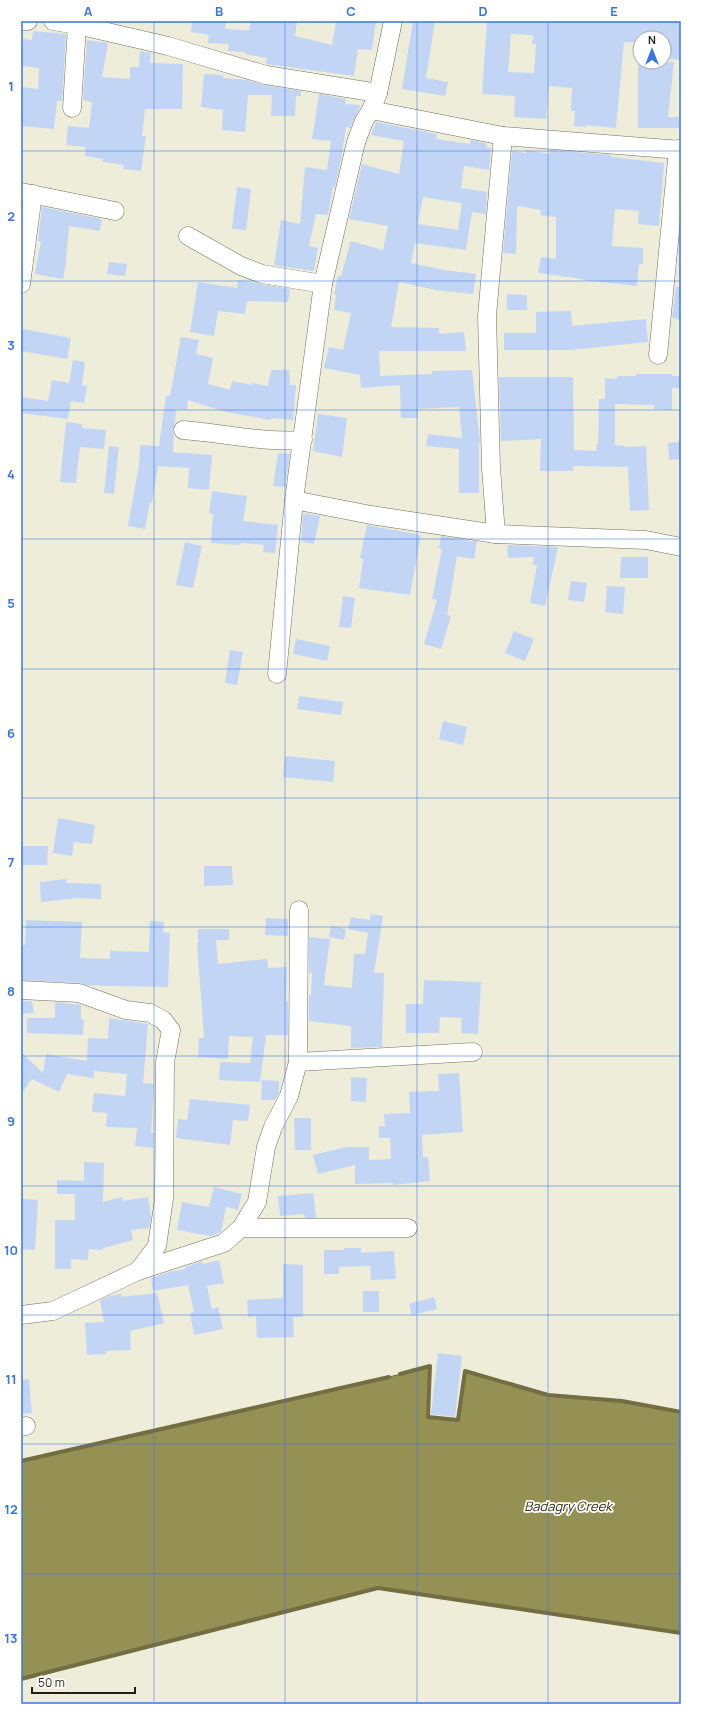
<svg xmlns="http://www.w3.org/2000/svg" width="702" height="1725" viewBox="0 0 702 1725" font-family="Manrope,sans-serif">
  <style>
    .water { fill: #959053; stroke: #726e41 }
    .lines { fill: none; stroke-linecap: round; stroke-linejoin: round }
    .stream { stroke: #726e41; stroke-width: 4 }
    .building { fill: #c2d5f5; fill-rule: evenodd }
    .minor-casing { stroke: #72705f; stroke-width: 19 }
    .minor { stroke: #fff; stroke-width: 18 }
    .grid { fill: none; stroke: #3875e3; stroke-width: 1; stroke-opacity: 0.55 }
    .labels { text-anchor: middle; stroke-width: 3.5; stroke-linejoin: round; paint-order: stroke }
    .water-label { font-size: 13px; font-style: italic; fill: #302e11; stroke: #fff }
    .neatline { fill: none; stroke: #3875e3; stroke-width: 1.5 }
    .grid-label { font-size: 13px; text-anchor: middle; font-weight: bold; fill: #3875e3 }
  </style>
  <rect width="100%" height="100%" fill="#eeedda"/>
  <!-- water -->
  <polygon class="water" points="430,1366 428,1417 458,1420 465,1371 548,1395 622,1401 681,1412 681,1633 378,1588 21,1679 21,1461 371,1382"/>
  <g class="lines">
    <!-- stream -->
    <g class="stream">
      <polyline points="400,1374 430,1366 428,1417 458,1420 465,1371 548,1395 622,1401 681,1412"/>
      <polyline points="21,1461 389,1377"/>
      <polyline points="21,1679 378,1588 681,1633"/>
    </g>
  </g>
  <!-- building -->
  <g class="building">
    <polygon points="192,21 226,21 225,29 249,30 251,21 297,21 295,36 332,45 336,21 376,21 372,50 358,49 354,76 266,64 267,58 245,54 245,52 228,51 229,44 208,43 209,35 191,32"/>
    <polygon points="413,21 435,21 426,78 448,82 445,96 402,89"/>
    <path d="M487 21H681V60L666 59 667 38H640V43L624 42 616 128 586 125V127L574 126 575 111H571L572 88 549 86 546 119 514 117 515 96 482 94ZM511 34 533 35 532 44H536L534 73 508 72Z"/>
    <polygon points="33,31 66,34 62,101 57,101 54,129 21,126 21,87 38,89 39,68 21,66 23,39 32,40"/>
    <polygon points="87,40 108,43 102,77 130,79 130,67 139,67 140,51 151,53 150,63 183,64 182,109 145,109 142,136 146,136 141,171 123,169 124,165 103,162 103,159 85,156 86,147 66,145 68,126 89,128 92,102 83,100"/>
    <polygon points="638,62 674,62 668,117 679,117 679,128 638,128"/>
    <polygon points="204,74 223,75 223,78 247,80 264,85 301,91 301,96 296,96 295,116 271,116 272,95 248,95 245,132 222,130 223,110 201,107"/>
    <polygon points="319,94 346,99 345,104 360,105 359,109 350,128 346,127 341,159 335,187 333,187 328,215 316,214 309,246 318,248 314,271 274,265 281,220 300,224 305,167 327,170 331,141 312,139"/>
    <path d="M376 122 437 134 436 139 470 144 471 140 486 143V147L491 148 489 170 464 166 461 188 487 192 486 214 472 212 466 250 415 243 411 263 444 270 476 274 473 294 436 290 399 282 391 327 439 328V334L464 332 466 351H379L380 376 432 374V371L472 370 480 442H479V493H459V449L426 446 428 434 462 438 459 407 418 409V418H401L400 385 361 388 360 375 324 368 329 347 343 350 351 313 334 310 336 295H334L338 276H341L351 241 383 250 388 226 349 219 362 164 399 174 404 141 371 135ZM423 197 462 203 458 230 418 224Z"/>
    <polygon points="527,150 550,154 550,150 611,155 611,157 664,163 659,226 638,224 639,211 615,209 612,246 643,248 643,264 639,264 637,286 582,280 583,279 538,273 541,257 556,259 556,217 540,215 541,210 517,206 516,254 503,253 512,151 526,153"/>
    <polygon points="237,187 251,189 246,230 232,229"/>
    <polygon points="42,207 102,219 100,231 69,226 66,262 63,279 35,274 41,241 38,241"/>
    <polygon points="109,262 127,264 125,276 107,274"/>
    <polygon points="238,280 290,289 288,302 247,301 245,314 218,311 214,336 190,332 198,282 237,288"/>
    <polygon points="676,287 681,287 681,320 672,318"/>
    <polygon points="507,294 527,295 527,310 507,310"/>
    <polygon points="571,311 572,326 646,319 648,342 570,350 504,350 504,333 536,333 536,312"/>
    <polygon points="23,329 71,338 67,359 21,351"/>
    <polygon points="181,337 199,340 196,354 213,358 208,384 230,390 232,381 252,385 252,383 268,386 271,370 289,370 290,385 296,385 293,420 271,418 270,420 226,412 188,400 187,410 176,409 175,423 173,429 174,435 173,452 212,455 209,490 188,488 189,468 158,466 152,503 150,502 145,529 128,526 139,465 140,445 159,446 166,396 170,396"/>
    <polygon points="73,360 85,362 82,385 87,386 84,403 71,401 68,419 21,413 21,397 48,401 52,380 69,383"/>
    <polygon points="636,374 672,374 672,376 681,376 681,388 672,388 672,410 654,409 654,405 615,404 615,445 625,446 624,447 646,446 649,510 630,511 628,467 573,466 573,471 540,471 541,439 501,441 499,377 573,377 574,450 596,451 597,444 598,444 599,399 605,399 605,378 617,379 617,376 636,376"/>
    <polygon points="318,414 347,418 342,457 313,451"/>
    <polygon points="66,422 82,424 82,428 106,430 104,449 80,447 76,483 60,482"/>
    <polygon points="681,442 681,459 669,460 668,443"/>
    <polygon points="109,446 119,447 114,494 104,493"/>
    <polygon points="278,453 290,454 285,487 273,486"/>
    <polygon points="212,491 247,496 243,521 278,525 275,553 263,552 264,545 241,543 240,545 211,543 213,514 209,513"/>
    <polygon points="303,513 320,516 314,544 301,541"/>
    <polygon points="367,525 421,535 410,595 359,588 363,559 360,558"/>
    <polygon points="441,536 477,542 474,559 457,556 447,615 451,616 441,649 424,644 437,600 432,599 442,549 439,548"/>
    <polygon points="185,542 202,546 193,588 176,585"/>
    <polygon points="507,545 558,547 545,606 530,603 537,565 533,565 534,557 508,558"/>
    <polygon points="621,557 648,557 648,578 620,578"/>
    <polygon points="571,581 587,583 584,602 568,600"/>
    <polygon points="607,586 625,587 623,614 605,612"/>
    <polygon points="343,596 355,598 351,628 339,627"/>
    <polygon points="514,631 534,639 525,661 505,653"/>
    <polygon points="296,639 330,646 327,661 293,654"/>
    <polygon points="230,650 243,652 237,685 225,683"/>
    <polygon points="299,696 343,702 341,715 297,709"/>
    <polygon points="443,721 467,727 463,745 439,739"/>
    <polygon points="285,756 335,761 333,782 283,777"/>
    <polygon points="58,818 95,825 92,844 74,842 72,856 53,853"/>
    <polygon points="21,846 48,846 47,865 21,865"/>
    <polygon points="204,866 232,866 233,885 204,886"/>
    <polygon points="66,879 67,883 101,884 101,899 77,898 41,902 40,882"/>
    <polygon points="371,914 383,916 374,973 384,973 382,1047 351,1048 351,1026 309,1021 309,995 311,995 312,973 309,973 309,937 330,939 324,985 352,988 354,954 365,954 368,933 348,929 351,917 370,920"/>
    <polygon points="266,918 288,919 288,936 265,935"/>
    <polygon points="26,920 82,922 80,958 110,959 110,951 149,952 150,921 164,922 163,932 170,933 168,987 109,986 87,985 80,983 21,980 21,945 25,945"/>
    <polygon points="331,926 346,929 344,940 329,937"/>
    <polygon points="198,929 229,929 229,940 216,940 218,964 267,959 268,968 287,967 286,1001 288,1001 288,1035 266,1035 260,1082 219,1080 220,1062 250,1063 253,1037 229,1036 228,1059 198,1057 199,1038 204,1038 197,943 198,943"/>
    <polygon points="424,980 481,982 478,1034 461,1033 462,1018 440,1017 439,1033 406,1033 406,1004 423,1004"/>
    <polygon points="21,1001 32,1001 34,1013 21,1014"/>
    <polygon points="55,1002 81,1005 81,1019 84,1019 83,1035 27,1033 27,1018 55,1018"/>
    <polygon points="109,1018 148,1024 143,1083 154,1084 151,1132 154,1133 153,1148 135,1146 137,1128 106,1127 107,1113 92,1112 94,1093 125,1096 127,1074 94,1071 94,1078 67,1074 59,1092 32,1079 21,1094 21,1052 43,1073 46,1054 87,1061 88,1038 108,1039"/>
    <polygon points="459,1073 463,1132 422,1135 423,1157 428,1157 430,1181 393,1185 393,1183 355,1184 355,1165 318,1174 313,1155 346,1147 369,1147 369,1160 391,1159 390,1138 379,1138 379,1126 385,1126 384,1114 410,1113 409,1092 439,1091 438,1074"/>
    <polygon points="351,1077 367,1078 366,1102 351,1101"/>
    <polygon points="262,1080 279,1081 279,1093 275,1100 261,1100"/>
    <polygon points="190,1099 250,1105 248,1121 233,1120 230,1145 176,1138 178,1119 187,1120"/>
    <polygon points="294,1118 311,1118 311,1150 295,1150"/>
    <polygon points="84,1162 104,1163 103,1202 122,1197 123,1201 148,1197 151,1217 149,1228 131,1230 133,1240 103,1248 103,1250 89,1249 88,1260 71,1259 71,1269 55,1269 55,1220 75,1220 75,1194 57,1194 57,1180 84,1181"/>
    <polygon points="214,1187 242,1194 238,1210 226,1207 221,1232 211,1236 177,1230 182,1202 209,1207"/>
    <polygon points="313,1193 316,1218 305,1218 304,1214 280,1216 278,1196"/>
    <polygon points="22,1199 38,1200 35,1250 21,1249"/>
    <polygon points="344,1248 361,1248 361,1253 394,1251 396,1279 371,1280 370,1266 339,1267 339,1274 324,1274 324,1250 344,1250"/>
    <polygon points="219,1260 224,1283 207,1286 212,1309 218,1307 223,1329 194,1335 190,1313 194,1312 188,1285 153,1291 151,1278 169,1272 185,1269 185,1267 202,1261 203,1264"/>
    <polygon points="283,1264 303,1265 303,1317 293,1317 294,1337 257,1338 256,1316 248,1317 247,1300 283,1298"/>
    <rect x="363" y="1291" width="16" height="21"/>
    <polygon points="157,1293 164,1323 130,1331 131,1350 106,1351 106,1354 87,1355 85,1323 104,1322 100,1300 110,1296 121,1294 121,1297"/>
    <polygon points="434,1297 437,1309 412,1315 409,1304"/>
    <polygon points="438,1353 462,1356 455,1417 431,1414"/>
    <polygon points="29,1379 32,1413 21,1414 21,1380"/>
  </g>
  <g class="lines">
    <defs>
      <g id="minor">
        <polyline points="21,21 28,21"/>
        <polyline points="53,21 77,25 168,46 266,75 378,93"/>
        <polyline points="72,108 77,25"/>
        <polyline points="371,110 503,136 681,150"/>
        <polyline points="21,192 115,211"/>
        <polyline points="188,236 241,266 262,274 323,284"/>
        <polyline points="21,284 33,194"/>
        <polyline points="658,355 678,149"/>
        <path d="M183 430C223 433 263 443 303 440"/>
        <polyline points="294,500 371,515 496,534 646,540 681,547"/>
        <polyline points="496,534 491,468 487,316 503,136"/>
        <polyline points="277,674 294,500 323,284 356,142 364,121 371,110 378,93 393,21"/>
        <polyline points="21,990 79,993 126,1010 150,1013 163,1020 171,1030 165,1062 164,1199 157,1246 138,1271"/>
        <polyline points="298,1062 473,1052"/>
        <polyline points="241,1228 408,1228"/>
        <polyline points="21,1315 53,1311 138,1271 224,1243 241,1228 257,1202 266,1147 273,1127 289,1096 298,1062 299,910"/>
        <polyline points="21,1427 26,1426"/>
      </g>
    </defs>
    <!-- minor casing -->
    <use href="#minor" class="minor-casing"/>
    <!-- minor -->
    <use href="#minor" class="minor"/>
  </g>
  <!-- grid -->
  <path class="grid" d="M154 21V1704M285 21V1704M417 21V1704M548 21V1704M21 151H681M21 281H681M21 410H681M21 539H681M21 669H681M21 798H681M21 927H681M21 1056H681M21 1186H681M21 1315H681M21 1444H681M21 1574H681"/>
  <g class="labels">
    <!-- water labels -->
    <g class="water-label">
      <text x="568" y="1511">Badagry Creek</text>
    </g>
  </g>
  <!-- border -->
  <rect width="702" height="1725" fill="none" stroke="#ffffff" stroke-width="44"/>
  <!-- north arrow -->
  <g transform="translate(652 50)"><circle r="19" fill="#ffffff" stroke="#a5a5a2"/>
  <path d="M0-3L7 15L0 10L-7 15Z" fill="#3875e3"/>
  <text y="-6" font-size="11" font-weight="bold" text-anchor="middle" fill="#1f1e17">N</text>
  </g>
  <!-- scale -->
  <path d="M32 1687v6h103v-6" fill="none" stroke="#1f1e17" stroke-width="2"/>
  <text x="38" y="1687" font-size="12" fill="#1f1e17" stroke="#ffffff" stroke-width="3" paint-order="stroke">50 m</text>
  <rect x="22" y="22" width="658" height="1681" class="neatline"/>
  <g class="grid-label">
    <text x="88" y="16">A</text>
    <text x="219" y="16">B</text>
    <text x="351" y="16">C</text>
    <text x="483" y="16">D</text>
    <text x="614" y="16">E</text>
    <text x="11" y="91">1</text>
    <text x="11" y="221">2</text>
    <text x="11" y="350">3</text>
    <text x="11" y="479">4</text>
    <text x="11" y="608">5</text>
    <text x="11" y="738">6</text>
    <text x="11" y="867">7</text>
    <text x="11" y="996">8</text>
    <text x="11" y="1126">9</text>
    <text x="11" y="1255">10</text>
    <text x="11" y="1384">11</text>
    <text x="11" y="1514">12</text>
    <text x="11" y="1643">13</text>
  </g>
</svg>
